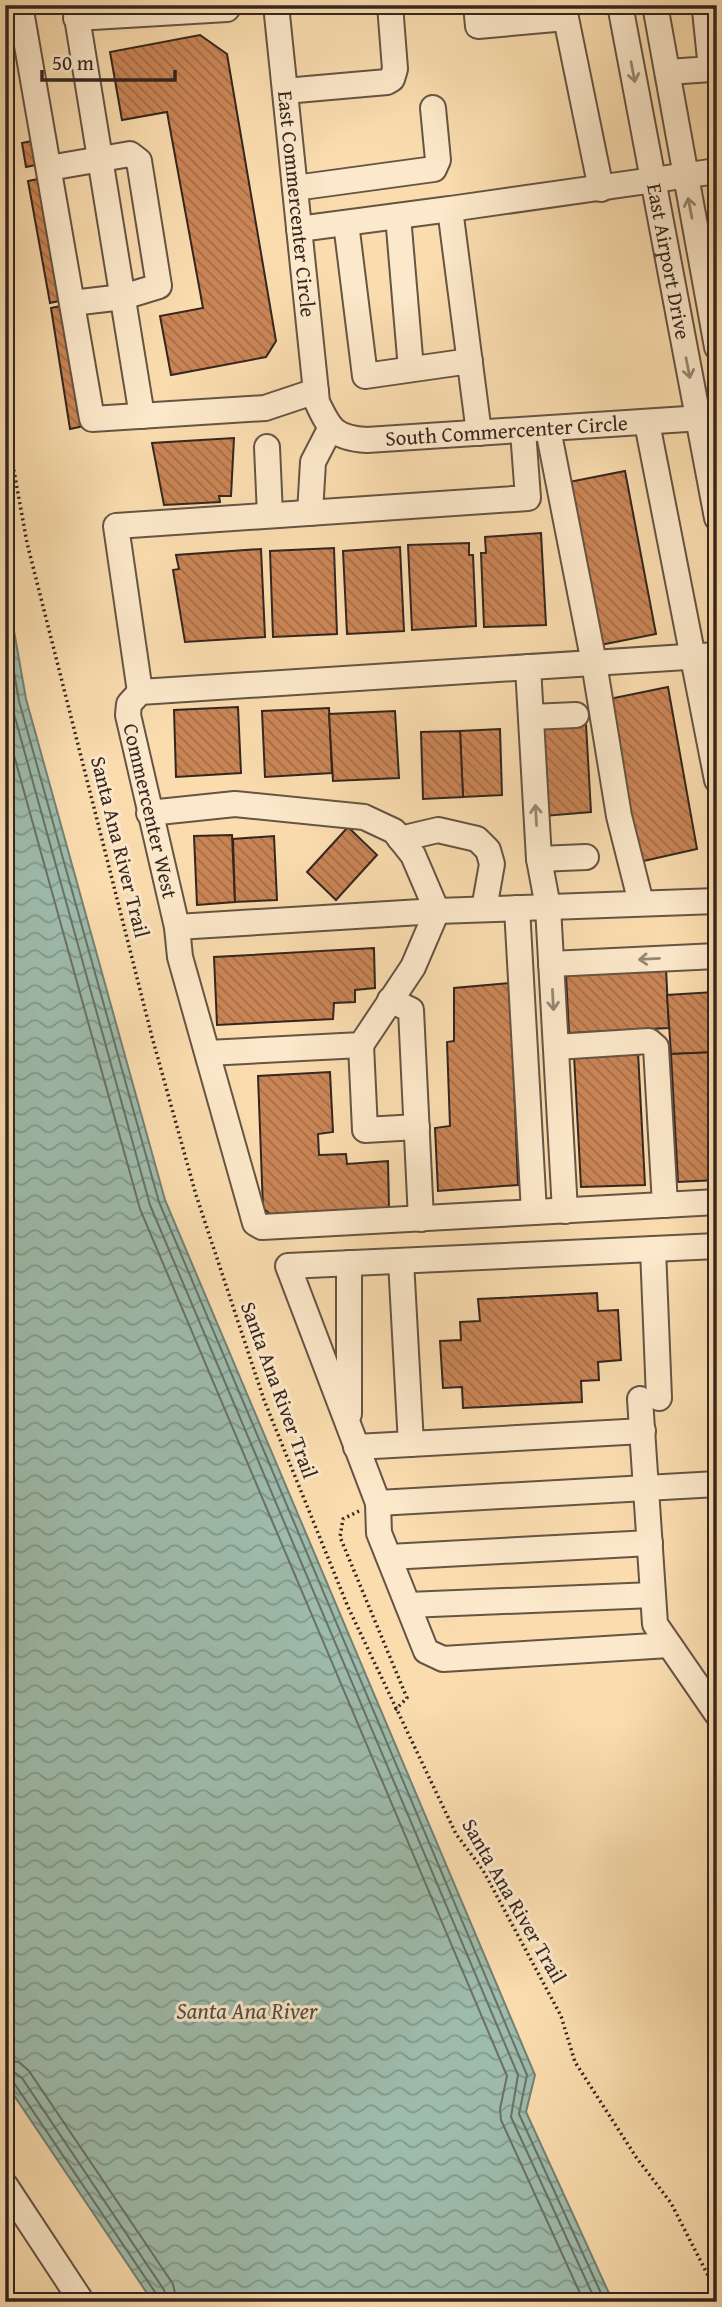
<svg xmlns="http://www.w3.org/2000/svg" width="722" height="2307" viewBox="0 0 722 2307" font-family="'Gentium Book Plus',serif">
  <style>
    .water { fill: url(#water-waves); stroke: #748074; stroke-width: 2 }
    .lines { fill: none; stroke-linecap: round; stroke-linejoin: round }
    .shore { stroke: #6a7166; stroke-width: 2 }
    .building { fill: url(#building-back-hatch); stroke: #352620; stroke-width: 2 }
    .minor-casing { stroke: #665444; stroke-width: 28 }
    .path { stroke: #352620; stroke-width: 3.5; stroke-dasharray: 2 3.5; stroke-linecap: butt }
    .minor { stroke: #fce8ca; stroke-width: 24 }
    .oneway { stroke: #988775 }
    .labels { text-anchor: middle; stroke-width: 6; stroke-linejoin: round; paint-order: stroke }
    .street-label { font-size: 21px; fill: #352620; stroke: #fce8ca }
    .water-label { font-size: 23px; font-style: italic; fill: #4f4c43; stroke: #fce8ca }
  </style>
  <defs>
    <pattern id="water-waves" width="16" height="10" patternUnits="userSpaceOnUse" patternTransform="scale(1.75)"><rect width="16" height="10" fill="#9ebcac"/><path d="M0 5q4-4 8 0t8 0" fill="none" stroke="#82998c"/></pattern>
    <pattern id="building-back-hatch" width="6" height="6" patternUnits="userSpaceOnUse" patternTransform="scale(1.75)"><rect width="6" height="6" fill="#ca8556"/><path d="M-1 5l2 2M0 0l6 6M5-1l2 2" fill="none" stroke="#a56d47"/></pattern>
  </defs>
  <rect width="100%" height="100%" fill="#fadcae"/>
  <filter id="stains"><feTurbulence type="fractalNoise" baseFrequency=".00286" numOctaves="4"/><feColorMatrix values="0 0 0 0 .2 0 0 0 0 .09 0 0 0 0 .02 0 0 0 .5 -.17"/></filter>
  <radialGradient id="worn" r=".72"><stop offset=".6" stop-color="#630" stop-opacity="0"/><stop offset="1" stop-color="#630" stop-opacity=".3"/></radialGradient>
  <!-- water -->
  <polygon class="water" points="5,580 26,699 165,1200 535,2075 526,2112 613,2302 153,2302 5,2082"/>
  <g class="lines">
    <!-- shore -->
    <g class="shore">
      <polyline points="5,621 19,701 159,1202 527,2075 519,2114 605,2302"/>
      <polyline points="5,672 11,703 150,1205 518,2075 511,2117 596,2302"/>
      <polyline points="5,723 140,1209 507,2076 500,2109 501,2120 584,2302"/>
      <polyline points="5,2060 19,2062 29,2071 173,2284 177,2302"/>
      <polyline points="5,2070 14,2072 22,2078 164,2290 167,2302"/>
      <polyline points="5,2079 14,2083 157,2295 158,2302"/>
    </g>
  </g>
  <!-- building -->
  <g class="building">
    <polygon points="200,35 227,54 276,341 266,357 171,375 160,316 203,308 167,112 122,120 110,52"/>
    <polygon points="36,140 36,165 26,167 22,143"/>
    <polygon points="43,178 63,300 50,303 28,181"/>
    <polygon points="65,305 84,426 70,429 51,308"/>
    <polygon points="234,438 231,496 219,496 220,502 164,505 152,443"/>
    <polygon points="625,471 656,634 600,645 569,482"/>
    <polygon points="541,533 546,625 484,627 481,553 486,553 485,537"/>
    <polygon points="469,543 469,555 473,555 476,626 412,630 408,545"/>
    <polygon points="400,547 404,631 347,634 343,551"/>
    <polygon points="334,548 337,634 273,637 270,551"/>
    <polygon points="261,549 265,637 185,642 173,570 179,569 176,555"/>
    <polygon points="668,687 697,849 639,862 609,699"/>
    <polygon points="238,707 241,773 176,777 174,710"/>
    <polygon points="329,708 332,773 265,777 262,711"/>
    <polygon points="395,711 399,778 333,781 329,714"/>
    <polygon points="586,724 591,812 544,816 539,726"/>
    <polygon points="500,729 502,795 463,797 460,731"/>
    <polygon points="460,731 463,797 423,799 421,732"/>
    <polygon points="348,827 377,855 336,900 307,872"/>
    <polygon points="232,835 235,902 197,905 194,836"/>
    <polygon points="274,836 277,900 235,902 233,839"/>
    <polygon points="374,948 375,988 355,990 355,1002 334,1003 333,1019 217,1025 214,957"/>
    <polygon points="666,969 669,1028 569,1033 566,975"/>
    <polygon points="510,983 518,1185 438,1191 435,1128 450,1126 447,1042 454,1041 454,988"/>
    <polygon points="714,992 717,1052 671,1054 667,995"/>
    <polygon points="638,1052 645,1185 581,1187 574,1055"/>
    <polygon points="717,1052 717,1180 678,1182 671,1054"/>
    <polygon points="330,1072 333,1132 318,1134 319,1155 346,1154 347,1164 388,1161 389,1209 271,1215 263,1208 258,1076"/>
    <polygon points="597,1293 598,1311 618,1310 621,1360 598,1362 599,1380 581,1381 582,1402 463,1408 462,1387 443,1388 440,1341 461,1340 460,1322 480,1321 478,1299"/>
  </g>
  <g class="lines">
    <defs>
      <g id="minor">
        <polyline points="20,5 92,419 265,408 316,391"/>
        <polyline points="75,5 142,416"/>
        <path id="s1" d="M276 5 317 402C330 430 335 438 367 440L717 417"/>
        <polyline points="476,5 478,26 566,18 601,189"/>
        <path id="s2" d="M620 5 717 518"/>
        <polyline points="655,5 717,347"/>
        <polyline points="76,18 227,9 227,5"/>
        <polyline points="668,72 711,69 705,10 717,10"/>
        <polyline points="285,91 387,82 392,79 395,69 390,5"/>
        <polyline points="49,168 130,154 139,161 159,286 123,297 72,303"/>
        <polyline points="295,188 434,169 438,160 433,108"/>
        <polyline points="398,216 411,369"/>
        <polyline points="346,223 365,376 470,361"/>
        <polyline points="299,229 450,209"/>
        <polyline points="647,423 717,780"/>
        <polyline points="548,429 594,663 619,816 641,903"/>
        <polyline points="479,433 450,209 717,171"/>
        <polyline points="267,447 270,515"/>
        <polyline points="310,513 313,462 330,429"/>
        <path id="s3" d="M717 655 140 692 129 704 128 715 177 927 437 911 717 901"/>
        <polyline points="528,667 539,859 548,907 565,1211"/>
        <polyline points="140,692 116,526 528,498 523,431"/>
        <polyline points="531,717 576,715"/>
        <polyline points="149,813 235,804 364,817 394,831 413,855 437,911 413,967 361,1045 208,1053"/>
        <polyline points="400,839 438,830 477,839 488,850 492,864 484,909"/>
        <polyline points="539,859 586,857"/>
        <polyline points="517,908 534,1212"/>
        <polyline points="177,927 180,957 255,1223 262,1227 717,1202"/>
        <polyline points="551,964 717,956"/>
        <polyline points="390,1000 411,1010 421,1219"/>
        <polyline points="361,1045 365,1130 417,1127"/>
        <polyline points="556,1047 649,1041 656,1047 665,1205"/>
        <polyline points="717,1246 288,1266 378,1503 717,1484"/>
        <polyline points="653,1249 659,1398"/>
        <polyline points="401,1261 411,1444"/>
        <polyline points="640,1399 655,1624 717,1714"/>
        <polyline points="349,1414 349,1263"/>
        <polyline points="356,1447 643,1431"/>
        <polyline points="378,1503 379,1533 426,1651 443,1659 669,1645"/>
        <polyline points="389,1557 650,1543"/>
        <polyline points="408,1605 653,1595"/>
        <polyline points="5,2185 82,2302"/>
      </g>
    </defs>
    <!-- minor casing -->
    <use href="#minor" class="minor-casing"/>
    <!-- path -->
    <g class="path">
      <polyline points="5,421 27,543 152,1037 196,1195 264,1400 348,1607 456,1834 483,1870 561,2016 575,2062 636,2157 671,2203 717,2293"/>
      <polyline points="359,1511 343,1519 340,1537 407,1698 395,1710"/>
    </g>
    <!-- minor -->
    <use href="#minor" class="minor"/>
  </g>
  <!-- one-way arrows -->
  <defs><path id="oneway-shaft" d="M-6 0H5M1.5-3L5.5 0L1.5 3" fill="none" stroke-width="1.6" stroke-linecap="round" stroke-linejoin="round" transform="scale(1.75)"/></defs>
  <g class="oneway">
    <use href="#oneway-shaft" transform="translate(633 72) rotate(79)"/>
    <use href="#oneway-shaft" transform="translate(690 208) rotate(-101)"/>
    <use href="#oneway-shaft" transform="translate(688 368) rotate(79)"/>
    <use href="#oneway-shaft" transform="translate(536 815) rotate(-93)"/>
    <use href="#oneway-shaft" transform="translate(649 959) rotate(177)"/>
    <use href="#oneway-shaft" transform="translate(553 1000) rotate(87)"/>
  </g>
  <g class="labels">
    <!-- street labels -->
    <g class="street-label">
      <text dy="7" stroke="none"><textPath href="#s1" startOffset="200">East Commercenter Circle</textPath></text>
      <text dy="7" stroke="none"><textPath href="#s2" startOffset="261">East Airport Drive</textPath></text>
      <text dy="7" stroke="none"><textPath href="#s1" startOffset="607">South Commercenter Circle</textPath></text>
      <text dy="7" stroke="none"><textPath href="#s3" startOffset="704">Commercenter West</textPath></text>
      <text transform="translate(120 847) rotate(76)" y="7">Santa Ana River Trail</text>
      <text transform="translate(279 1390) rotate(70)" y="7">Santa Ana River Trail</text>
      <text transform="translate(514 1901) rotate(60)" y="7">Santa Ana River Trail</text>
    </g>
    <!-- water labels -->
    <g class="water-label">
      <text x="247" y="2019">Santa Ana River</text>
    </g>
  </g>
  <!-- margin -->
  <rect width="722" height="2307" fill="none" stroke="#fadcae" stroke-width="28"/>
  <rect x="7" y="7" width="708" height="2293" fill="none" stroke="#352620" stroke-width="3.5"/>
  <rect x="14" y="14" width="694" height="2279" fill="none" stroke="#352620" stroke-width="2"/>
  <!-- scale -->
  <path d="M42 70v10h133v-10" fill="none" stroke="#352620" stroke-width="3.5"/>
  <text x="52" y="70" font-size="21" fill="#352620" stroke="#fce8ca" stroke-width="5" paint-order="stroke">50 m</text>
  <rect width="100%" height="100%" filter="url(#stains)"/>
  <rect width="100%" height="100%" fill="url(#worn)"/>
</svg>
